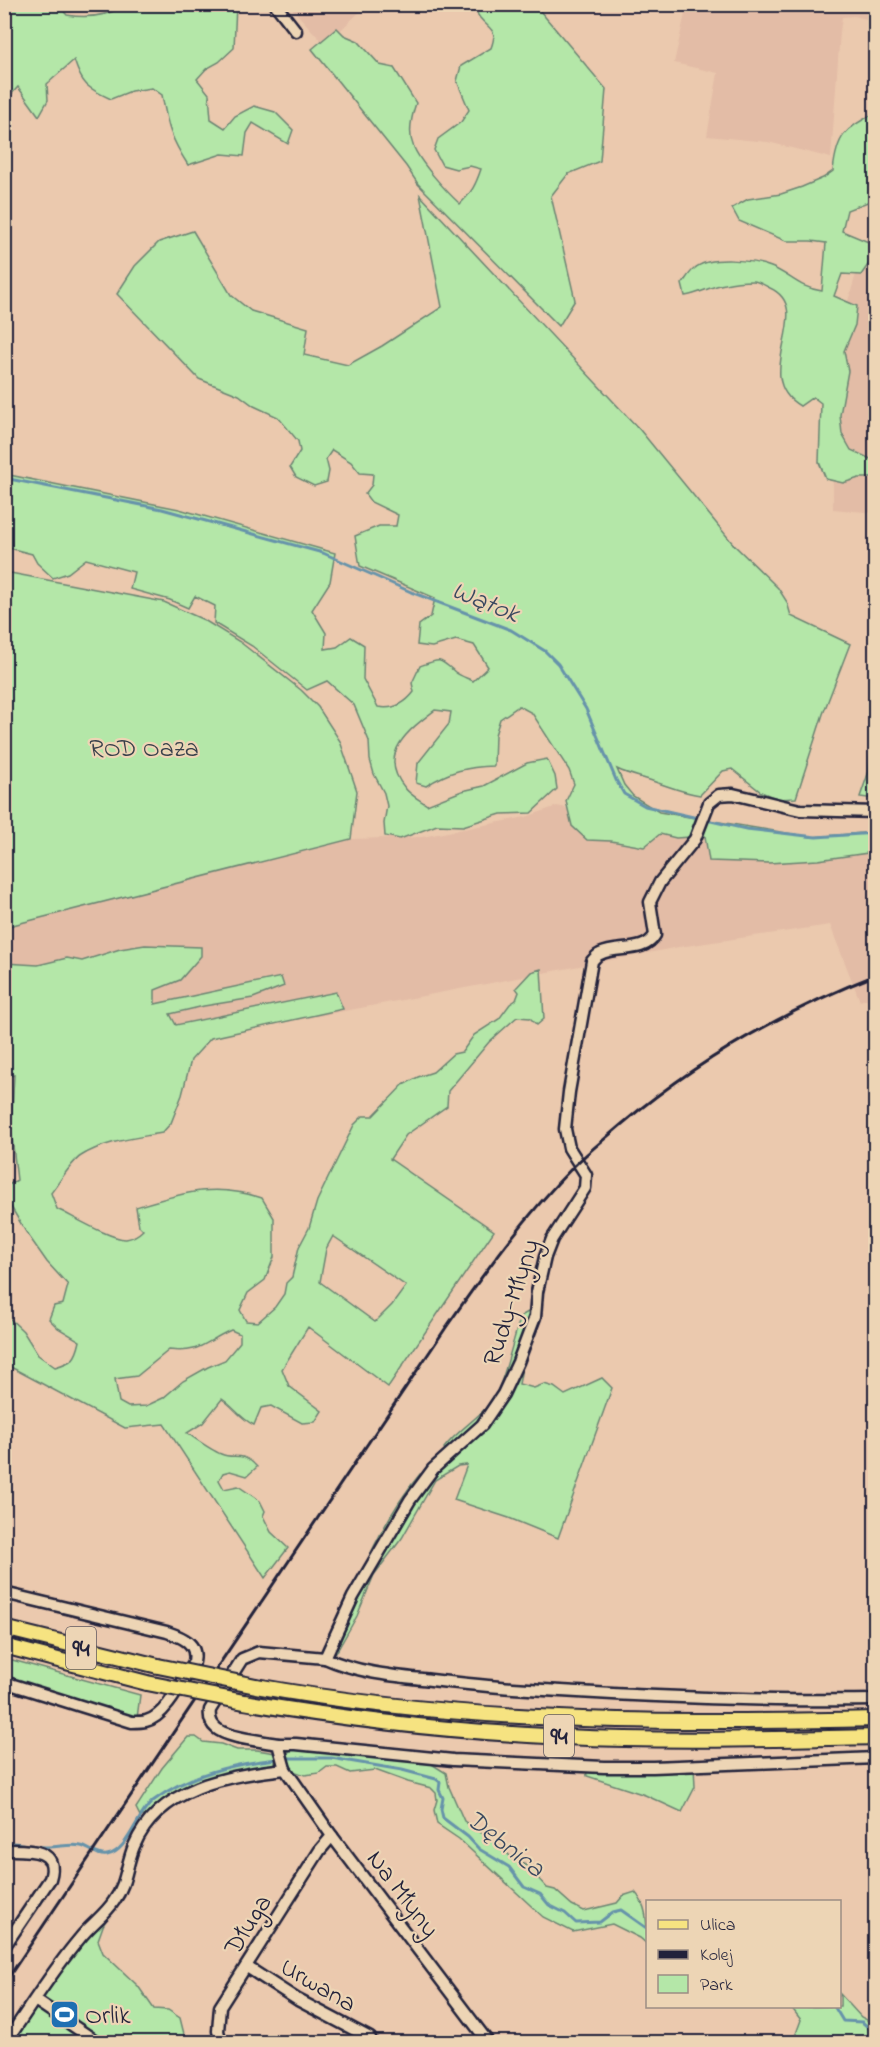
<svg xmlns="http://www.w3.org/2000/svg" width="880" height="2047" viewBox="0 0 880 2047" font-family="'Indie Flower',sans-serif">
  <style>
    .built { fill: #e3bca6 }
    .green { fill: #b4e7a8; stroke: #6b8472; stroke-width: 1.5; fill-rule: evenodd }
    .lines { fill: none; stroke-linecap: round; stroke-linejoin: round }
    .stream { stroke: #6693aa; stroke-width: 3 }
    .minor-casing { stroke: #22223b; stroke-width: 15 }
    .major-casing { stroke: #22223b; stroke-width: 18 }
    .minor { stroke: #edd5b5; stroke-width: 10 }
    .major { stroke: #f6e381; stroke-width: 14 }
    .rail { stroke: #22223b; stroke-width: 3 }
    .major-bridge-casing { stroke: #22223b; stroke-width: 18; stroke-linecap: butt }
    .major-bridge { stroke: #f6e381; stroke-width: 14 }
    .labels { text-anchor: middle; stroke-width: 4.5; stroke-linejoin: round; paint-order: stroke }
    .shield { fill: #edd5b5; stroke: #5f5860; stroke-width: 1.5 }
    .shield-label { font-size: 24px; font-weight: bold; fill: #22223b }
    .park-label { font-size: 26px; fill: #38404b; stroke: #edd5b5 }
    .street-label { font-size: 26px; fill: #22223b; stroke: #edd5b5 }
    .poi-label { font-size: 26px; fill: #22223b; stroke: #edd5b5; text-anchor: start }
    .water-label { font-size: 27px; font-style: italic; fill: #394860; stroke: #edd5b5 }
  </style>
  <rect width="100%" height="100%" fill="#ebc9ae"/>
  <filter id="ink" filterUnits="userSpaceOnUse"><feTurbulence type="fractalNoise" baseFrequency=".0167" numOctaves="2"/><feDisplacementMap in="SourceGraphic" scale="12" xChannelSelector="R" yChannelSelector="G"/><feConvolveMatrix kernelMatrix="1 2 1 2 8 2 1 2 1" color-interpolation-filters="sRGB"/></filter>
  <g filter="url(#ink)">
    <!-- built -->
    <g class="built">
      <polygon points="289,5 367,5 325,45"/>
      <polygon points="687,5 875,5 875,21 854,16 842,17 840,32 831,158 768,142 707,136 718,73 674,63"/>
      <polygon points="875,210 875,513 833,509 832,355"/>
      <polygon points="557,806 594,814 632,828 705,841 820,854 875,844 875,996 860,1001 830,925 679,947 5,1076 5,927 351,839 422,837 526,817"/>
    </g>
    <!-- green -->
    <g class="green">
      <path d="M5 4 58 5 67 15C88 19 109 15 127 5H236L234 48 219 62 206 69 197 79 209 94 211 119 225 128 235 116 254 106 275 112 293 130 288 144 253 123 247 133 244 156 222 154 188 165C170 137 168 127 162 95L152 88 131 91 111 99C87 88 82 85 74 60L47 84 48 100 39 116 18 87 5 101Z"/>
      <path d="M473 5H535L606 89 600 161 568 174 551 196 575 300 559 326 418 184 406 166 312 49 337 28 344 35 358 41 380 65 394 68 416 103C412 115 408 133 413 145 419 162 447 192 460 204 471 194 476 184 481 169L470 166 456 169 442 165 434 150 438 139 461 122 469 110 457 81 461 66 491 48C498 29 491 31 480 18 477 14 475 9 473 5Z"/>
      <path d="M875 113V192L873 200 847 210 842 231 871 243 870 262 861 275 842 274 834 296 857 306 855 325 844 351 848 371 840 415 842 434 851 450 875 461V478H859L843 483 826 479 819 462 821 403 813 397 800 406C748 376 818 310 770 288 764 285 758 281 753 281 744 281 733 282 725 284 711 286 699 294 685 296L682 284C686 279 689 273 694 269 708 255 754 260 771 267 791 275 799 288 822 291L826 243 811 241H786L739 221 732 208 748 199 781 194 802 187 823 178 833 171C837 135 844 130 875 113Z"/>
      <path d="M420 195 640 430 734 545 778 588 787 602 791 616 850 644 823 714 796 798 778 799 761 792 732 769 723 771 700 795C685 793 673 788 658 783 644 777 631 776 617 769L624 785 633 796 659 812 811 837 875 832V852L818 860 769 863 709 861 705 836 676 838 660 834 644 847 611 841 587 840 572 826 566 801 574 784 569 770 532 713 519 706 500 719 495 735 494 766C467 767 449 771 426 786L416 783 418 763 449 724 451 712 435 710C410 729 376 754 405 788 410 795 420 800 427 805L462 791 484 786 527 763 547 759 555 776 557 789 531 813 501 814 463 826 437 825 400 839 385 836 384 823 387 806 384 793 374 774 370 760 369 741 354 705 327 681 307 690 252 646 214 623 215 606 195 596 188 608 170 600 130 589 134 572 86 559 68 573 53 578 37 563 32 554 5 547 4 474 179 509 335 553 330 582 312 610 326 633 325 649 337 647 351 637 364 645 363 679 378 707C393 710 404 705 414 692L412 683 420 666C441 658 439 658 455 672 460 676 467 678 473 681L488 667 474 645 456 640 432 647 417 645 419 625 431 616 435 598 360 566 355 536 379 526H396L398 515 371 502 365 494 372 485 373 474 360 473 351 462 332 450 326 459 329 471 327 482 314 486 296 477 290 467 300 451 298 441 278 417 254 406 239 395 199 379 117 294 135 266 159 242 193 231 231 295 251 311 308 328 304 355 348 365 382 346 442 307Z"/>
      <polygon points="5,572 164,602 204,620 240,642 301,690 318,707 340,741 357,791 351,839 5,927"/>
      <polygon points="875,741 876,799 875,799 860,797 869,771 870,757"/>
      <path d="M145 945 201 947V956L180 980 155 990V1004L281 977 284 986 253 998 204 1006 170 1014 176 1025 336 992 343 1009 211 1038 191 1060 182 1095 171 1123 162 1133C136 1138 104 1141 81 1156 71 1162 59 1183 51 1193L57 1209C72 1216 112 1240 126 1239 132 1238 139 1234 143 1230L139 1226 136 1207C182 1193 214 1182 262 1198L274 1218V1257L265 1280 248 1293 240 1310 246 1321 258 1322 275 1307 284 1294 286 1283 292 1277 299 1247 309 1228 317 1201 354 1125 363 1116H373L403 1085 418 1077 433 1072 453 1054 462 1052 474 1035 499 1019 510 1004 516 1000 519 992 516 988 531 972 541 969 544 1019 537 1025 530 1018 517 1017 489 1042 448 1091 447 1106 406 1135 390 1159 494 1231 388 1387 308 1327 282 1369 289 1386 322 1411 315 1422 302 1423 271 1406 261 1408 254 1425C241 1419 234 1407 222 1399L203 1423 187 1433C196 1439 211 1450 221 1454 234 1460 242 1450 257 1467L247 1476 230 1471 223 1473 219 1480 224 1489 238 1486 260 1501 265 1511 263 1516 271 1532 288 1548 265 1578 164 1424 125 1428 5 1364V1314L23 1331 38 1355 55 1367C73 1362 76 1359 80 1341L58 1328 49 1319 54 1306 63 1304 68 1285 47 1262 26 1232 5 1197V1187L17 1180 11 1129 14 1075 5 1077V963L38 965 67 958 82 961 120 949ZM333 1236 406 1286 392 1305 375 1322 320 1282 326 1249ZM231 1330 240 1334V1342L225 1360 208 1367 183 1381 163 1398 146 1406 128 1407 119 1402 115 1379 137 1376 169 1350C200 1354 204 1342 231 1330Z"/>
      <path d="M533 1309 519 1384 534 1388 544 1384 554 1387 565 1395 602 1378 612 1388 558 1538 509 1518 454 1500 467 1465 458 1466 435 1480 402 1538 374 1575 357 1616 336 1653 330 1649C355 1589 378 1524 420 1474L429 1473 448 1456 444 1448C456 1432 474 1421 488 1406 504 1388 512 1341 521 1316Z"/>
      <polygon points="5,1658 140,1695 137,1718 5,1678"/>
      <polygon points="188,1737 196,1737 203,1742 221,1744 237,1750 257,1750 275,1753 275,1766 183,1789 171,1796 148,1816 140,1816 136,1808 162,1768"/>
      <path d="M292 1747 416 1760 430 1763 446 1773 449 1787 464 1821 499 1845 514 1860 535 1869 539 1879 547 1888 555 1890 572 1905 584 1911 617 1903 623 1896 635 1892C648 1906 647 1926 647 1944L640 1938 612 1924 573 1932 543 1917 459 1839 437 1824 434 1810 437 1800 436 1793 431 1788 408 1782 375 1770 350 1773 337 1767H327L319 1773 305 1775 293 1771 289 1761 288 1753Z"/>
      <polygon points="694,1766 695,1787 682,1812 645,1795 587,1776 586,1767"/>
      <polygon points="112,1909 103,1926 98,1940 103,1953 138,1986 154,2009 168,2010 180,2018 186,2042 9,2042 33,2007 36,2008 43,1998 41,1996 67,1958"/>
      <polygon points="840,1994 861,2017 875,2024 875,2042 852,2042 838,2036 833,2042 793,2042 801,2020 791,2007 840,2006"/>
    </g>
    <g class="lines">
      <!-- stream -->
      <g class="stream">
        <polyline points="4,478 162,509 323,553 411,592 511,630 545,651 558,664 586,709 616,780 624,794 645,806 746,829 816,837 876,833"/>
        <polyline points="287,1758 331,1758 402,1770 436,1779 440,1782 439,1790 443,1798 441,1809 443,1818 468,1837 479,1849 509,1867 524,1887 540,1894 549,1905 565,1913 576,1923 600,1922 613,1912 621,1910 648,1929"/>
        <path d="M4 1842C18 1843 31 1846 45 1847 58 1848 69 1843 81 1846 90 1848 98 1857 107 1855 128 1852 136 1815 153 1801 188 1774 234 1764 277 1759"/>
        <polyline points="834,2006 843,2021 862,2022 876,2034"/>
      </g>
      <defs>
        <g id="minor">
          <polyline points="275,4 296,31"/>
          <path d="M4 1593 167 1632C182 1637 198 1643 194 1662 183 1679 167 1716 146 1721 142 1722 136 1722 132 1722L4 1682"/>
          <path d="M325 1658C358 1673 395 1676 431 1680 458 1683 485 1686 513 1688 634 1696 753 1702 876 1700"/>
          <polyline points="278,1744 296,1744 453,1760 604,1767 653,1767 876,1758"/>
          <path d="M4 1850C26 1850 60 1847 50 1879L4 1947"/>
          <polyline points="247,1967 298,2000 370,2038"/>
          <polyline points="35,2000 97,2042"/>
          <path d="M6 2042C30 2007 52 1971 80 1938 90 1925 105 1915 114 1901 127 1883 126 1865 134 1846 159 1787 228 1775 285 1769"/>
          <polyline points="221,2042 218,2031 220,2007 320,1850 332,1836"/>
          <path d="M488 2042 332 1836 285 1769 278 1744C263 1741 226 1738 216 1728 210 1723 209 1717 210 1710L242 1659 259 1652 325 1658 353 1597 410 1500 433 1469 482 1425 503 1394 518 1362 535 1317 537 1292 545 1257 552 1239 585 1188 586 1175 569 1148 565 1129 569 1092 592 961C595 958 597 955 600 954 617 945 644 954 655 935L650 902 660 882 695 839 709 803 719 795 733 794 800 810 876 812"/>
        </g>
        <g id="major">
          <polyline points="4,1628 158,1666"/>
          <polyline points="4,1646 147,1683"/>
          <path d="M256 1686C461 1723 668 1724 876 1719"/>
          <path d="M244 1702C350 1720 457 1732 565 1737 669 1742 772 1739 876 1737"/>
        </g>
      </defs>
      <!-- minor casing -->
      <use href="#minor" class="minor-casing"/>
      <!-- major casing -->
      <use href="#major" class="major-casing"/>
      <!-- minor -->
      <use href="#minor" class="minor"/>
      <!-- major -->
      <use href="#major" class="major"/>
      <!-- rail -->
      <path class="rail" d="M4 1984 447 1326C486 1270 526 1215 574 1166 589 1151 606 1138 622 1124 698 1060 784 1011 876 975"/>
      <defs>
        <g id="major-bridge">
          <polyline points="158,1666 256,1686"/>
          <polyline points="147,1683 244,1702"/>
        </g>
      </defs>
      <!-- major-bridge casing -->
      <use href="#major-bridge" class="major-bridge-casing"/>
      <!-- major-bridge -->
      <use href="#major-bridge" class="major-bridge"/>
    </g>
  </g>
  <!-- icons -->
  <defs>
    <symbol id="stadium-square" viewBox="-11 -11 22 22"><rect x="-9" y="-9" width="18" height="18" rx="4" fill="#1f6fb2" stroke="#edd5b5"/><path d="M0-5a6.5 5 0 1 0 0 10a6.5 5 0 1 0 0-10ZM-3.5-1.8h7v3.6h-7Z" fill="#fff"/></symbol>
  </defs>
  <g fill-rule="evenodd">
    <use href="#stadium-square" x="48" y="1998" width="33" height="33"/>
  </g>
  <g class="labels">
    <!-- shield labels -->
    <g class="shield">
      <rect x="66" y="1627" width="30" height="42" rx="4.5"/>
      <rect x="544" y="1715" width="30" height="42" rx="4.5"/>
    </g>
    <g class="shield-label">
      <text x="81" y="1656">94</text>
      <text x="559" y="1744">94</text>
    </g>
    <!-- park labels -->
    <g class="park-label">
      <text x="144" y="756">ROD Oaza</text>
    </g>
    <!-- street labels -->
    <g class="street-label">
      <text transform="translate(510 1302) rotate(-72)" y="9">Rudy-Młyny</text>
      <text transform="translate(404 1893) rotate(53)" y="9">Na Młyny</text>
      <text transform="translate(247 1924) rotate(-58)" y="9">Długa</text>
      <text transform="translate(319 1984) rotate(30)" y="9">Urwana</text>
    </g>
    <!-- poi labels -->
    <g class="poi-label">
      <text x="85" y="2023">Orlik</text>
    </g>
    <!-- water labels -->
    <g class="water-label">
      <text transform="translate(486 601) rotate(22)" y="9">Wątok</text>
      <text transform="translate(506 1843) rotate(38)" y="9">Dębnica</text>
    </g>
  </g>
  <!-- margin -->
  <rect width="880" height="2047" fill="none" stroke="#edd5b5" stroke-width="24"/>
  <rect x="12" y="12" width="856" height="2023" fill="none" stroke="#22223b" stroke-width="2" filter="url(#ink)"/>
  <!-- legend -->
  <rect x="646" y="1900" width="195" height="108" fill="#edd5b5" stroke="#9c8d84" stroke-width="1.5"/>
  <rect x="658" y="1920" width="30" height="9" fill="#f6e381" stroke="#9c8d84" stroke-width="1.5"/>
  <text x="700" y="1930" font-size="18" fill="#22223b">Ulica</text>
  <rect x="658" y="1950" width="30" height="9" fill="#22223b" stroke="#9c8d84" stroke-width="1.5"/>
  <text x="700" y="1960" font-size="18" fill="#22223b">Kolej</text>
  <rect x="658" y="1975" width="30" height="18" fill="#b4e7a8" stroke="#9c8d84" stroke-width="1.5"/>
  <text x="700" y="1990" font-size="18" fill="#22223b">Park</text>
</svg>
